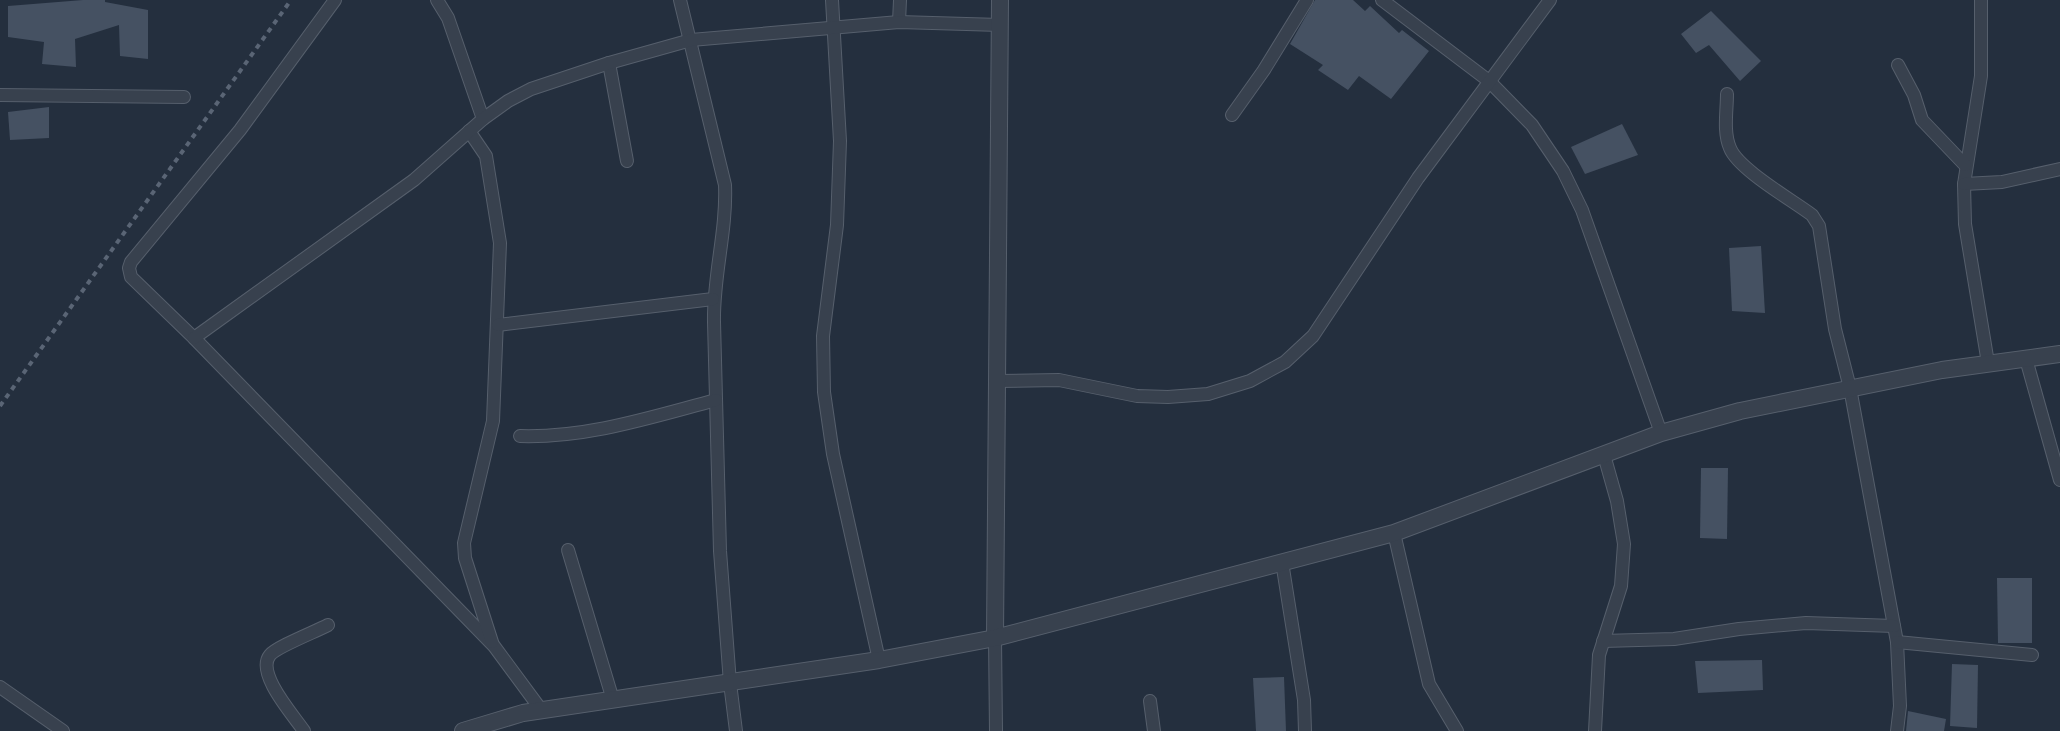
<svg xmlns="http://www.w3.org/2000/svg" width="2060" height="731" viewBox="0 0 2060 731" font-family="Jost,sans-serif">
  <style>
    .building { fill: #455162 }
    .lines { fill: none; stroke-linecap: round; stroke-linejoin: round }
    .minor-casing { stroke: #565f6c; stroke-width: 14 }
    .tertiary-casing { stroke: #565f6c; stroke-width: 18 }
    .minor { stroke: #38414e; stroke-width: 12 }
    .tertiary { stroke: #38414e; stroke-width: 16 }
    .rail { stroke: #5a6575; stroke-width: 4; stroke-dasharray: 5 5; stroke-linecap: butt }
  </style>
  <rect width="100%" height="100%" fill="#242f3e"/>
  <!-- building -->
  <g class="building">
    <polygon points="83,0 105,0 105,2 148,10 148,59 120,56 119,25 75,39 76,67 42,64 44,42 8,37 8,6"/>
    <polygon points="1315,0 1353,0 1365,11 1370,6 1399,33 1402,30 1429,51 1391,99 1359,76 1348,90 1318,70 1323,65 1290,44"/>
    <polygon points="1711,11 1761,61 1740,81 1709,45 1696,53 1681,34"/>
    <polygon points="49,107 49,138 10,140 8,112"/>
    <polygon points="1622,124 1638,155 1585,174 1571,147"/>
    <polygon points="1761,246 1765,313 1732,311 1729,248"/>
    <polygon points="1701,468 1728,468 1727,539 1700,538"/>
    <polygon points="1997,578 2032,578 2032,643 1998,643"/>
    <polygon points="1762,660 1763,690 1698,693 1695,661"/>
    <polygon points="1952,664 1978,665 1977,728 1950,726"/>
    <polygon points="1284,677 1286,731 1256,731 1253,678"/>
    <polygon points="1908,711 1946,719 1944,731 1906,731"/>
  </g>
  <g class="lines">
    <defs>
      <g id="minor">
        <polyline points="335,0 240,130 131,262 129,268 131,277 194,338 494,646 542,711"/>
        <polyline points="437,0 448,18 483,119"/>
        <path d="M680 0 725 185C727 231 713 276 714 322L720 551 730 683 736 731"/>
        <polyline points="832,0 840,141 837,225 823,336 824,392 833,454 879,660"/>
        <polyline points="1382,0 1489,81 1532,125 1563,171 1582,210 1661,433"/>
        <polyline points="1981,0 1981,76 1964,184 1965,224 1988,363"/>
        <polyline points="899,22 900,0"/>
        <polyline points="609,63 627,161"/>
        <polyline points="1898,65 1914,95 1922,120 1965,165"/>
        <path d="M1727 94C1727 111 1723 132 1730 148 1738 169 1792 200 1812 215L1819 226 1835 329 1850 388 1897 642 1900 706 1897 731"/>
        <polyline points="0,95 184,97"/>
        <polyline points="1232,115 1264,70 1307,0"/>
        <polyline points="469,131 486,156 500,243 493,421 464,543 465,558 492,642"/>
        <polyline points="1964,184 2002,182 2060,169"/>
        <polyline points="498,325 713,299"/>
        <polyline points="194,338 414,180 483,119 508,101 531,89 609,63 691,40 899,22 1000,25"/>
        <polyline points="2026,359 2060,480"/>
        <polyline points="998,381 1059,380 1137,396 1168,397 1208,394 1250,381 1285,362 1313,336 1418,178 1550,0"/>
        <path d="M520 436C588 438 651 417 716 400"/>
        <polyline points="1394,533 1429,684 1457,731"/>
        <polyline points="568,550 613,700"/>
        <polyline points="1282,562 1304,700 1305,731"/>
        <polyline points="995,638 996,731"/>
        <polyline points="1603,641 1674,639 1739,629 1806,623 1894,626"/>
        <polyline points="1897,642 2032,655"/>
        <polyline points="0,687 63,731"/>
        <polyline points="1150,701 1154,731"/>
        <path d="M304 731C294 716 255 673 270 655 276 647 317 631 328 625"/>
        <polyline points="1595,731 1599,655 1621,586 1624,544 1617,501 1604,455"/>
      </g>
      <g id="tertiary">
        <polyline points="995,638 1000,0"/>
        <polyline points="463,731 523,713 879,660 995,638 1394,533 1661,433 1740,411 1942,370 2060,354"/>
      </g>
    </defs>
    <!-- minor casing -->
    <use href="#minor" class="minor-casing"/>
    <!-- tertiary casing -->
    <use href="#tertiary" class="tertiary-casing"/>
    <!-- minor -->
    <use href="#minor" class="minor"/>
    <!-- tertiary -->
    <use href="#tertiary" class="tertiary"/>
    <!-- rail -->
    <polyline class="rail" points="0,406 291,0"/>
  </g>
</svg>
